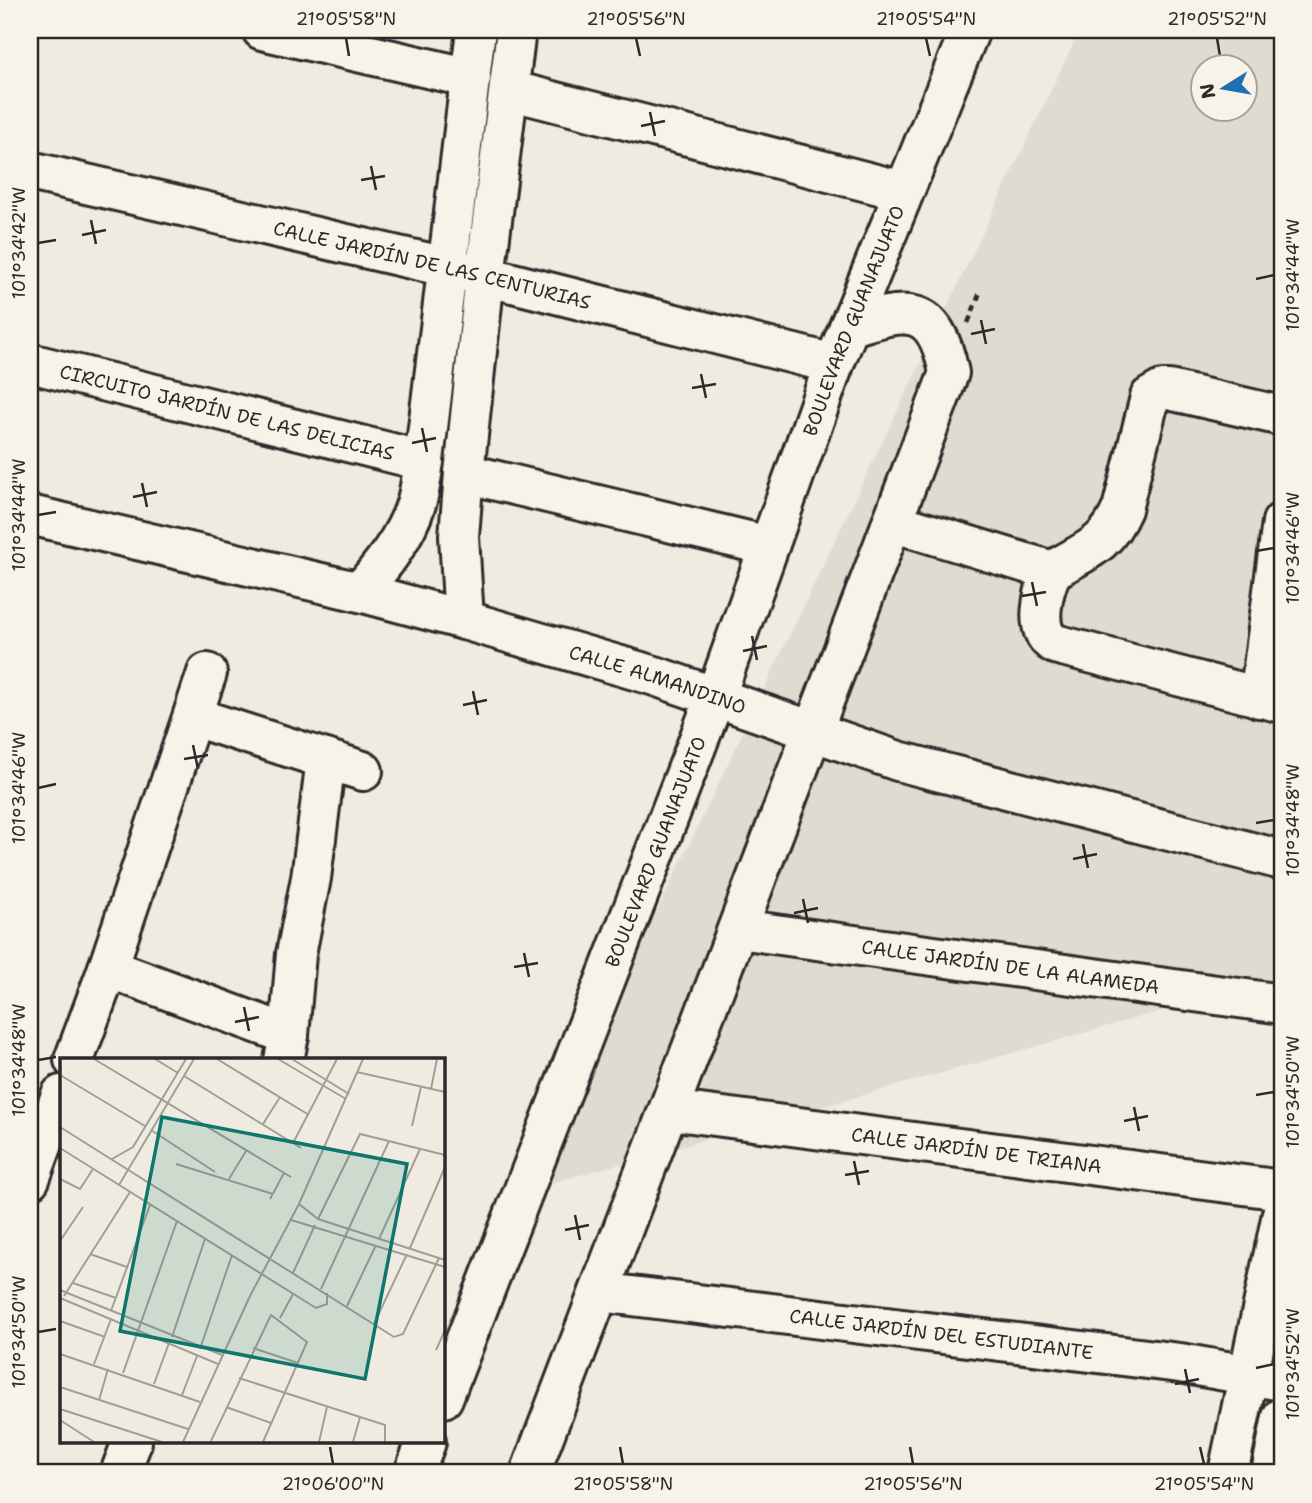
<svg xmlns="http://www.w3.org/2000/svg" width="1312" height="1503" viewBox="0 0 1312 1503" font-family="'Shantell Sans',sans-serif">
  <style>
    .built { fill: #dedbd1; fill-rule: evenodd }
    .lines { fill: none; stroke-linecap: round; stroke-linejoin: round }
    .minor-casing { stroke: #2b2b2b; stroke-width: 44 }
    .path { stroke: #2b2b2b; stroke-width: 4.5; stroke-dasharray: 7 5; stroke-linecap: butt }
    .minor { stroke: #f7f3e8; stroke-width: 38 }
    .ticks { fill: none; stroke: #2b2b2b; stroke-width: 2.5 }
    .labels { text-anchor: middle; stroke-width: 5; stroke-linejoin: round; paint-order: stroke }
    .street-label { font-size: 19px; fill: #2b2b2b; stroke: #f7f3e8 }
    .inset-road { fill: none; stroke: #a19e98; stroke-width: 2 }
    .view { fill: #0f766e; fill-opacity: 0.15; stroke: #0f766e; stroke-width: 3.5 }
    .inset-edge { fill: none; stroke: #2b2b2b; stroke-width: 3.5 }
    .neatline { fill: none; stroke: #2b2b2b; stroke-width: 2.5 }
    .ticks-label { font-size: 18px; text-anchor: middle; fill: #2b2b2b }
  </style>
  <rect width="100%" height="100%" fill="#efebe0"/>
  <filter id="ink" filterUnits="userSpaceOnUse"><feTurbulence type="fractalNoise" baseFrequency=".0143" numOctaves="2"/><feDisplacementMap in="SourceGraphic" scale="14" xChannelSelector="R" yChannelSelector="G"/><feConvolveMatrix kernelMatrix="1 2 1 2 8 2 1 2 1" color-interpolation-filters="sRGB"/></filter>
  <g filter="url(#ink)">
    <!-- built -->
    <path class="built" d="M1080 30H1282V977L523 1191ZM1204 66H1246V108H1204Z"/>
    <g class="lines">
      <defs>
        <g id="minor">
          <polyline points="262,30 471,78"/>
          <polyline points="509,90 903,191"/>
          <path id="s1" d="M30 171 485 276 834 364"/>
          <path id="s2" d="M30 363 424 461"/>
          <path d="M1282 416 1169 390H1162L1150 397 1122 509C1105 548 1085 550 1052 571 1043 591 1032 632 1055 644L1282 703"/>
          <polyline points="464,473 769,546"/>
          <path id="s3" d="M30 515 360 592 464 620 655 676 898 761 1282 860"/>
          <polyline points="892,522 1052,571"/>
          <path d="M360 592C382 566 405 538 416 504 420 491 422 475 424 461L476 30"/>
          <polyline points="464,620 459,536 464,473 485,276 516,30"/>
          <polyline points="1259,698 1282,522"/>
          <polyline points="194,717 363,771"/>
          <path id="s4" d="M738 929 1282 1004"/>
          <polyline points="108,968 289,1035"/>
          <polyline points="74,1060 108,968 207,673"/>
          <polyline points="284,1060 289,1035 296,954 311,878 326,759"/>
          <path id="s5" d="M669 1110 1282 1190"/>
          <polyline points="30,1179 61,1095"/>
          <path id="s6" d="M599 1292 1180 1363 1282 1381"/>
          <path id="s7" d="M443 1398 715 698 834 364 970 30"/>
          <polyline points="120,1473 132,1442"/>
          <polyline points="414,1473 426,1442"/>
          <path d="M530 1473 949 373C935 302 907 308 849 327"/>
          <polyline points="1228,1473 1282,1214"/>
          <polyline points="1271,1473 1282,1417"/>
        </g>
      </defs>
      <!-- minor casing -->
      <use href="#minor" class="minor-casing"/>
      <!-- path -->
      <polyline class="path" points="968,323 981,290"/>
      <!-- minor -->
      <use href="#minor" class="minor"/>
    </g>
  </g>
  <!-- ticks -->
  <path class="ticks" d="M346 38 349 56M636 38 640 56M926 38 930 56M1217 38 1220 56M650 112 655 136M641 126 665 121M371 166 376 190M361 180 385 176M91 220 96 244M82 235 106 230M38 243 56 240M1256 279 1274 275M981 320 986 344M971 334 995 329M701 374 706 398M692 388 716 384M422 428 427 452M412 443 436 438M142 483 147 507M133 497 157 492M38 515 56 512M1256 551 1274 548M1032 582 1037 606M1022 596 1046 592M752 636 757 660M743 651 767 646M473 691 478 715M463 705 487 700M193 745 198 769M184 759 208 755M38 788 56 784M1256 823 1274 820M1083 844 1088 868M1073 859 1097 854M803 899 808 923M794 913 818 908M524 953 529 977M514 967 538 963M244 1007 249 1031M235 1022 259 1017M38 1060 56 1057M1256 1095 1274 1092M1134 1107 1139 1131M1124 1121 1148 1116M854 1161 859 1185M845 1175 869 1171M575 1215 580 1240M565 1230 589 1225M38 1332 56 1329M1256 1368 1274 1364M1185 1369 1190 1393M1175 1384 1199 1379M330 1447 333 1464M620 1447 623 1464M910 1447 913 1464M1200 1447 1204 1464"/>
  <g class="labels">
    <!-- street labels -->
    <g class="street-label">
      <text dy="7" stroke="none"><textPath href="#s1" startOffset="413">CALLE JARDÍN DE LAS CENTURIAS</textPath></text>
      <text dy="7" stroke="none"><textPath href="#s7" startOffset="1153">BOULEVARD GUANAJUATO</textPath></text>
      <text dy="7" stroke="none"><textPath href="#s2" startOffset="203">CIRCUITO JARDÍN DE LAS DELICIAS</textPath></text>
      <text dy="7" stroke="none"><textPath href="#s3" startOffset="649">CALLE ALMANDINO</textPath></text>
      <text dy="7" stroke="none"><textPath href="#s7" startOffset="586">BOULEVARD GUANAJUATO</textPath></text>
      <text dy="7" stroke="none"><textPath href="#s4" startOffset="275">CALLE JARDÍN DE LA ALAMEDA</textPath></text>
      <text dy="7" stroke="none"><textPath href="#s5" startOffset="310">CALLE JARDÍN DE TRIANA</textPath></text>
      <text dy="7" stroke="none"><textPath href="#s6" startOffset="345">CALLE JARDÍN DEL ESTUDIANTE</textPath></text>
    </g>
  </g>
  <!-- overview -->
  <g transform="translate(60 1058)">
    <rect width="385" height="385" fill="#efebe0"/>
    <path class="inset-road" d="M34 1 231 119M95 1 118 15M157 1 249 57M218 1 286 41M232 1 289 36M297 14 385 34M0 17 85 68M124 18 241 90M371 31 377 1M203 66 220 39M352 68 361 29M0 69 334 279 343 276 379 200M91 72 155 114M233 85 277 1M0 90 256 250 267 246V235M52 101 73 89 126 1M116 106 213 136M0 121 20 131 33 111M169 121 186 93M59 127 134 1M210 141 224 115M239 146 258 161 385 202M258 161 300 76 385 97M231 162 385 209M319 181 360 91M0 183 23 149M350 190 385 109M30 196 67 209M233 215 255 167M13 225 56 240M261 231 329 83M0 232 162 297M4 238 70 134M0 240 158 306M287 248 316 187M51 253 90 147M220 260 233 236M0 263 45 279M314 266 347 196M112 279 145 181M193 290 238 305M140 291 172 197M376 292 385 272M0 296 140 344M34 306 51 261M63 315 117 163M179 320 325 367V384M94 326 109 285M0 329 128 371M122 337 137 298M39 342 48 311M166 349 211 365M0 351 102 384M0 362 34 384M151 383 211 257 247 284 203 384M123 384 190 238 239 146 303 1M259 384 267 349M293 384 300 359"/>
    <path class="view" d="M102 59 347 106 305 321 60 273Z"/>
    <rect width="385" height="385" class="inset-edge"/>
  </g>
  <!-- margin -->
  <rect width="1312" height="1503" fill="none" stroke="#f7f3e8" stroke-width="77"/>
  <!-- north arrow -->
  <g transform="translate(1224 88) rotate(259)"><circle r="33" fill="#f7f3e8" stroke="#a5a39c" stroke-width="2"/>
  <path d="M0-5L12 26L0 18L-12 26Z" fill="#1f6fb2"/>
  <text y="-10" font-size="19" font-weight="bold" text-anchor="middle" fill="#2b2b2b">N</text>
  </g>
  <rect x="38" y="38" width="1236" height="1426" class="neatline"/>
  <g class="ticks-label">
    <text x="346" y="25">21°05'58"N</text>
    <text x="636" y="25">21°05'56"N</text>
    <text x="926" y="25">21°05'54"N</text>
    <text x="1217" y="25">21°05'52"N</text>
    <text transform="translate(19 243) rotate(-90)" y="6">101°34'42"W</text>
    <text transform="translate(1293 275) rotate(-90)" y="6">101°34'44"W</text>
    <text transform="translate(19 515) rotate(-90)" y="6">101°34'44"W</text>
    <text transform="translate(1293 548) rotate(-90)" y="6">101°34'46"W</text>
    <text transform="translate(19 788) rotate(-90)" y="6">101°34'46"W</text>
    <text transform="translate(1293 820) rotate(-90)" y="6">101°34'48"W</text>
    <text transform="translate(19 1060) rotate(-90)" y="6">101°34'48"W</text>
    <text transform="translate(1293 1092) rotate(-90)" y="6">101°34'50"W</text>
    <text transform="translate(19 1332) rotate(-90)" y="6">101°34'50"W</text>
    <text transform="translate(1293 1364) rotate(-90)" y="6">101°34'52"W</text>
    <text x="333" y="1490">21°06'00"N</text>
    <text x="623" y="1490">21°05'58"N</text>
    <text x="913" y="1490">21°05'56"N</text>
    <text x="1204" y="1490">21°05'54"N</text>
  </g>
</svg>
